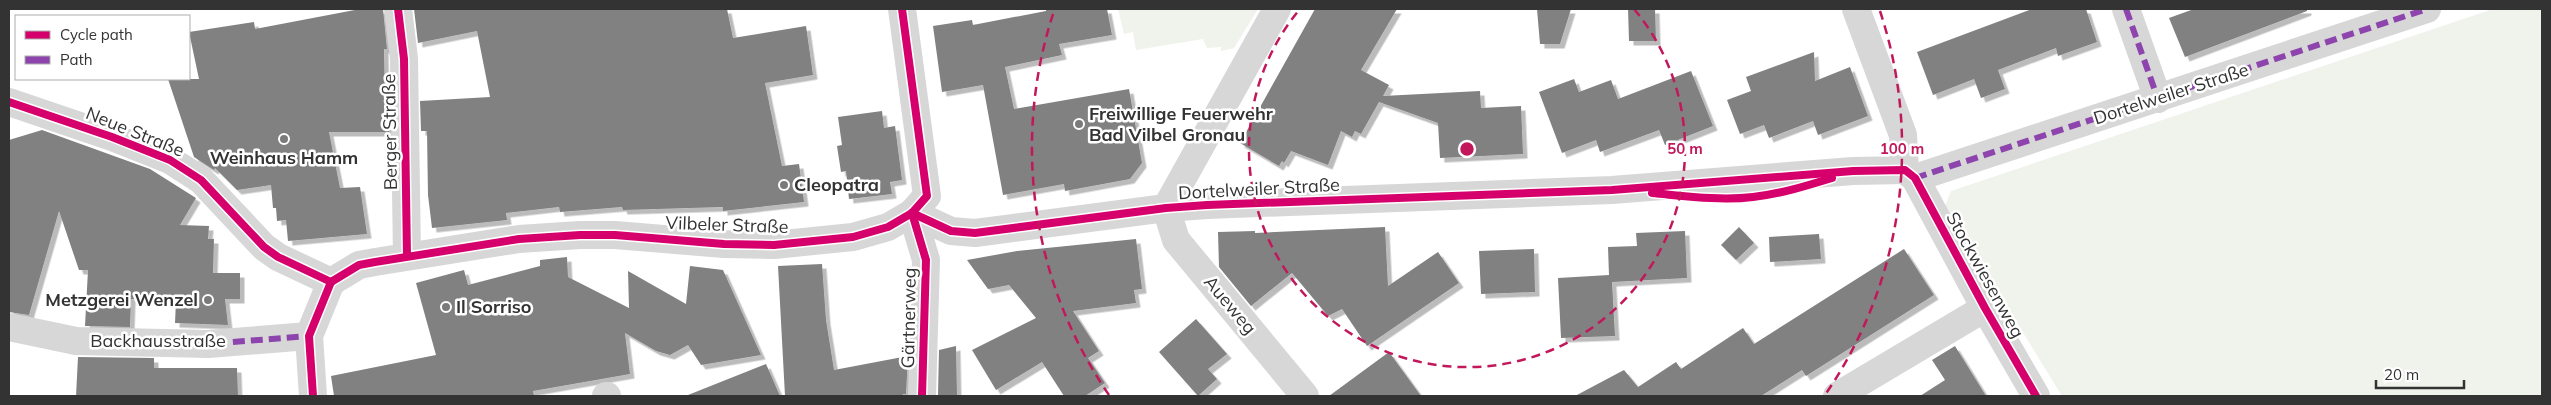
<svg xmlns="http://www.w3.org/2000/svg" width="2551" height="405" viewBox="0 0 2551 405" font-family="Mulish,sans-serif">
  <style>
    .green { fill: #f0f3ec }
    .building { fill: #818181; filter: url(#shadow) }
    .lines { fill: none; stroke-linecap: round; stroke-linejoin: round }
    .minor { stroke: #d7d7d7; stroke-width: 28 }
    .quiet { stroke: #8e44ad; stroke-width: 6; stroke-dasharray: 12 6; stroke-linecap: butt }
    .cycleway-casing { stroke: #fff; stroke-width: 11 }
    .cycleway { stroke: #d6006c; stroke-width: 8 }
    .ring { fill: none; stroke: #c2185b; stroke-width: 2.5; stroke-dasharray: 9 6 }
    .poi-dot { fill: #7a7a7a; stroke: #fff; stroke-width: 2 }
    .labels { text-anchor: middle; stroke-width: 5; stroke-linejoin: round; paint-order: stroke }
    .street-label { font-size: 18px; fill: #333; stroke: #fff }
    .poi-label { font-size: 18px; font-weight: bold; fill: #333; stroke: #fff; text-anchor: start }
    .centre { fill: #c2185b; stroke: #fff; stroke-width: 2.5 }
    .ring-label { font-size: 15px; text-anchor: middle; font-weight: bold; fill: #c2185b; stroke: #fff; stroke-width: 5; stroke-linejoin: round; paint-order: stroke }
  </style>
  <defs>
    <filter id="shadow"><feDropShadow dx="4.5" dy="4.5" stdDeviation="0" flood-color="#0004"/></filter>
  </defs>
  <rect width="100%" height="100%" fill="#fff"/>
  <!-- green -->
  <g class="green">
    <polygon points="1118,9 1258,9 1234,48 1221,51 1221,47 1207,48 1203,39 1136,50 1133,32 1124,34"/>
    <polygon points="2493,9 2542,9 2542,396 2062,396 1945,206 1951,191"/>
  </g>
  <!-- building -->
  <g class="building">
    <polygon points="360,9 383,9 387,49 384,49 385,104 389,103 389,132 329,132 340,188 360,187 367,234 288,241 286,220 277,221 276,208 273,208 271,185 237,190 215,168 214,170 194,157 168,79 199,79 189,32 254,22 255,29"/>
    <polygon points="414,9 727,9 733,38 806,26 813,75 765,83 782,166 799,164 804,202 723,211 723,207 623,210 622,207 560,212 559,207 506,213 507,220 432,228 428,195 427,131 421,131 420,101 490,97 477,31 418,43"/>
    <polygon points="1046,9 1107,9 1112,35 1059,44 1062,55 1005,67 1014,109 1129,89 1142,163 1130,179 1065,191 1064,184 1003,195 983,85 942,92 933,26 972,20 973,25 1046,11"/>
    <polygon points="1315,9 1397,9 1361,70 1389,85 1383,96 1480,91 1481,108 1521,106 1523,154 1440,158 1438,123 1379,102 1361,134 1355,131 1352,137 1341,131 1328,165 1291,151 1284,163 1282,161 1279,166 1240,143"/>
    <polygon points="1537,9 1571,9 1560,44 1540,44"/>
    <polygon points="1628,9 1655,9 1656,41 1629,41"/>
    <polygon points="2032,9 2086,9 2097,42 2058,56 2056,48 1998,70 2005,89 1981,98 1974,79 1933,95 1917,52"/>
    <polygon points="2194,9 2307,9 2307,11 2185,57 2169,18"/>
    <polygon points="1814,52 1815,81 1850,67 1868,116 1818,135 1813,121 1769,138 1764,125 1740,134 1727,100 1751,91 1746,77"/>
    <polygon points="1691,71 1713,126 1665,145 1659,130 1600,152 1596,140 1562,153 1539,92 1574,79 1579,92 1611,80 1618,99"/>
    <polygon points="882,111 884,128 895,126 902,180 890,182 892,194 849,199 846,171 841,172 837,146 842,145 838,117"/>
    <polygon points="42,130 150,169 196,198 180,225 209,226 208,239 214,239 213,273 240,273 240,299 225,299 228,325 175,323 176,301 131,299 130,327 85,326 88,270 79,270 59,211 29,315 9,312 9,140"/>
    <polygon points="1385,227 1388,286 1438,252 1459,283 1367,346 1342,309 1328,316 1292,273 1251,306 1219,267 1218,232 1255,231 1255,233"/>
    <polygon points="1739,227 1754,243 1736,260 1721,245"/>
    <polygon points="1685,231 1687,278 1612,282 1615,336 1561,338 1558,278 1609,275 1608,247 1637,246 1636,233"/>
    <polygon points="1819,234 1821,259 1770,262 1769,237"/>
    <polygon points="1136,239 1142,289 1134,290 1136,303 1073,311 1099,351 1088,358 1105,383 1085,396 1064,396 1042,362 996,390 972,350 1036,318 1009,285 988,289 967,260 1017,251"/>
    <polygon points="1534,249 1535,292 1481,294 1479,251"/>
    <polygon points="1904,249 1934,295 1806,376 1802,370 1761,396 1575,396 1624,370 1638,387 1676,362 1681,369 1743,328 1754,344"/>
    <polygon points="567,257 568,277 629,308 628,271 686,304 690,266 723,270 761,355 701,365 688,345 670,355 656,351 625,333 630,374 533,391 534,396 334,396 331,376 436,355 416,283 464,270 468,285 540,266 540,260"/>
    <polygon points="822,264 826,320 834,370 908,356 906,394 903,394 902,396 785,396 778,266"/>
    <polygon points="1196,319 1227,354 1208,369 1217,379 1198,396 1159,352"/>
    <polygon points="956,346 957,395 938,395 939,350"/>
    <polygon points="1955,346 1986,396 1920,396 1945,380 1932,360"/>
    <polygon points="1389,352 1421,396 1329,396"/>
    <polygon points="78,357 154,358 154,368 237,368 238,396 76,396"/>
    <polygon points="766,364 780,396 689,396 688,395"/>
  </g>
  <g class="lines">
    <!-- minor -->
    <g class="minor">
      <polyline points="398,9 404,59 407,256"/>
      <polyline points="1277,9 1166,208 1176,240 1305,396"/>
      <polyline points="1856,9 1903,135 1905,170"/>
      <polyline points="2126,9 2158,99"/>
      <polyline points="9,102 112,137 170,160 201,180 264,247 278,257 331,282"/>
      <polyline points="1905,170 1915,178 1985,308 2036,396"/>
      <polyline points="1915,178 2427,9"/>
      <polyline points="912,213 951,231 975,233 1166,208 1207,205 1612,190 1853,171 1905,170"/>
      <polyline points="912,213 926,260 922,396"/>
      <polyline points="331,282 359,265 375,262 519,239 580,235 615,235 724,244 774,245 853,237 888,227 912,213 927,196 902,9"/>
      <polyline points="9,327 76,341 208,344 309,336"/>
      <polyline points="313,396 309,336 331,282"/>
      <polyline points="606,396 607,396"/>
      <polyline points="1837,396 1985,308"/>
    </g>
    <!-- quiet -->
    <g class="quiet">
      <polyline points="2126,9 2158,99"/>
      <polyline points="1915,178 2427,9"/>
      <polyline points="161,342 208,344 309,336"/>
    </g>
    <defs>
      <g id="cycleway">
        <polyline points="398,9 404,59 407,256"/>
        <polyline points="9,102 112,137 170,160 201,180 264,247 278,257 331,282"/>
        <path d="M1652 193C1685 196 1720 201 1753 197 1780 194 1806 186 1832 178"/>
        <polyline points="912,213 951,231 975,233 1166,208 1207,205 1612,190 1853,171 1905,170 1915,178 1985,308 2036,396"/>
        <polyline points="912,213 926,260 922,396"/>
        <polyline points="331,282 359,265 375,262 519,239 580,235 615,235 724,244 774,245 853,237 888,227 912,213 927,196 902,9"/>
        <polyline points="313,396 309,336 331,282"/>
      </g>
    </defs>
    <!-- cycleway casing -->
    <use href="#cycleway" class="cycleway-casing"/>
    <!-- cycleway -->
    <use href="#cycleway" class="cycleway"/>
  </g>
  <!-- distance rings -->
  <g class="ring">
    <path d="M1634 9A218 218 0 1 1 1300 9"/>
    <path d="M1109 395A435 435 0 0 1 1054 11M1880 11A435 435 0 0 1 1825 395"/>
  </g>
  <!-- markers -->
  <g class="poi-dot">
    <circle cx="1079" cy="124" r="5"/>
    <circle cx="284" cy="139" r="5"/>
    <circle cx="784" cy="185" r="5"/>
    <circle cx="208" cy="300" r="5"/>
    <circle cx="446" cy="307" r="5"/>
  </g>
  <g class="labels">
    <!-- street labels -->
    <g class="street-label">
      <text transform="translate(2171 94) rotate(-18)" y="6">Dortelweiler Straße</text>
      <text transform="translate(135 132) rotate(22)" y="6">Neue Straße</text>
      <text transform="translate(390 132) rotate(-91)" y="6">Berger Straße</text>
      <text transform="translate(1259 189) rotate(-3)" y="6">Dortelweiler Straße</text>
      <text transform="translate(727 225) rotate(2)" y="6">Vilbeler Straße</text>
      <text transform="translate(1985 275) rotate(61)" y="6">Stockwiesenweg</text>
      <text transform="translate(1230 305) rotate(50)" y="6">Aueweg</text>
      <text transform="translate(909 318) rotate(-89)" y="6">Gärtnerweg</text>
      <text x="158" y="347">Backhausstraße</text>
    </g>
    <!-- poi labels -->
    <g class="poi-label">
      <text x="1089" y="120">Freiwillige Feuerwehr<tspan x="1089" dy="21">Bad Vilbel Gronau</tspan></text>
      <text x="284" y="164" text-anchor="middle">Weinhaus Hamm</text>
      <text x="794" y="191">Cleopatra</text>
      <text x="198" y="306" text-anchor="end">Metzgerei Wenzel</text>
      <text x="456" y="313">Il Sorriso</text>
    </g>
  </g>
  <circle cx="1467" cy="149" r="8" class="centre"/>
  <g class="ring-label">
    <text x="1685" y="154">50 m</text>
    <text x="1902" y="154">100 m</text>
  </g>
  <!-- border -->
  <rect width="2551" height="405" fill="none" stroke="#333333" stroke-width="20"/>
  <!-- legend -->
  <rect x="15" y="15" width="175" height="65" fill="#ffffff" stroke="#adadad"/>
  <rect x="25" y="31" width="25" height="8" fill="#d6006c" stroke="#adadad"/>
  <text x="60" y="40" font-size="15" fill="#333333">Cycle path</text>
  <rect x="25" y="56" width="25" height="8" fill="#8e44ad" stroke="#adadad"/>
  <text x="60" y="65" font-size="15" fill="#333333">Path</text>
  <!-- scale -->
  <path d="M2376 380v8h88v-8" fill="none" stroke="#333333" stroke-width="2.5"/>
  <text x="2384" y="380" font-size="15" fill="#333333" stroke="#ffffff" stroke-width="4" paint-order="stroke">20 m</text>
</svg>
